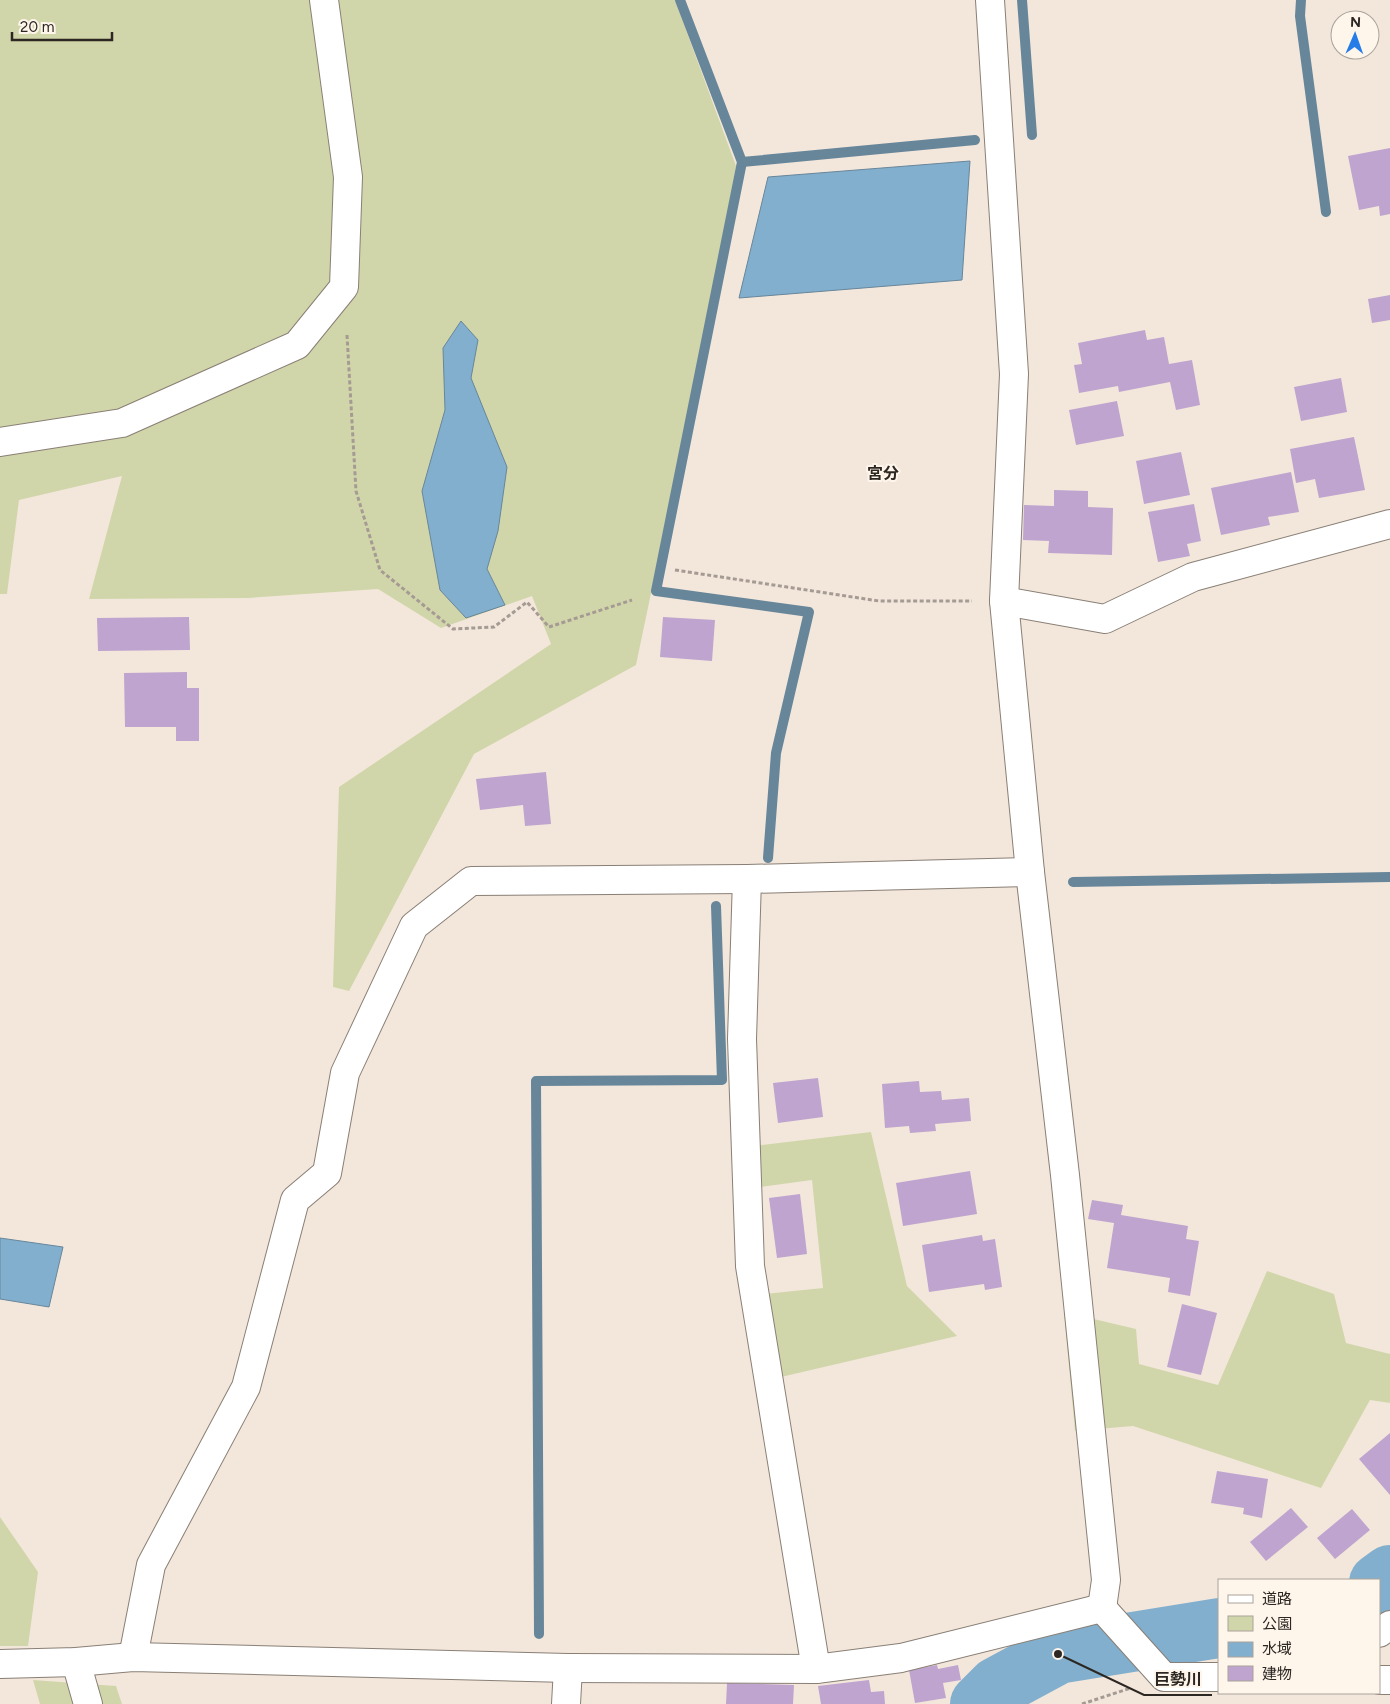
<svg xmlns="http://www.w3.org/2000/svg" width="1390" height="1704" viewBox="0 0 1390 1704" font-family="Figtree,'Noto Sans JP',sans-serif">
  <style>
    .green { fill: #d1d6aa }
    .water { fill: #82afcd; stroke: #68869a }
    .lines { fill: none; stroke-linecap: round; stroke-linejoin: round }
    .stream { stroke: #68869a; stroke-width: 10 }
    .river { stroke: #82afcd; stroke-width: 60 }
    .building { fill: #bea4ce }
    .minor-casing { stroke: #897f75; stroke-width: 30 }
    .path { stroke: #a59b93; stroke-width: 3; stroke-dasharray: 4 2.5; stroke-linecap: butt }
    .minor { stroke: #fff; stroke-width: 28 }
    .labels { text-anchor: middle; stroke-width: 4; stroke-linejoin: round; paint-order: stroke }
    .neighbourhood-label { font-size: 16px; font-weight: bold; fill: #2c2723; stroke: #fef5eb }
    .leader { fill: none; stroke: #2c2723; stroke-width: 2 }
    .callout-dot { fill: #2c2723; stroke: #fef5eb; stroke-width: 2 }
    .callout-label { font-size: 16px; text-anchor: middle; font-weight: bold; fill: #2c2723; stroke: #fef5eb; stroke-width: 4; stroke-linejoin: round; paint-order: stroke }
  </style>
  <rect width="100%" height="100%" fill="#f3e7dc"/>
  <!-- green -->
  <g class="green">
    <polygon points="0,0 675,0 736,166 709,316 636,665 474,754 349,991 333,987 339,787 551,644 532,596 441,628 378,589 248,598 89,599 122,476 19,500 7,594 0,594"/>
    <polygon points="871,1132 907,1286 957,1336 781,1377 745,1296 823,1288 812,1180 739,1190 737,1148"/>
    <polygon points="1267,1271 1334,1294 1346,1343 1390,1354 1390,1403 1370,1400 1321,1488 1133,1426 1075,1431 1064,1312 1136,1329 1139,1364 1218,1385"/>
    <polygon points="0,1517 38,1572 28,1646 0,1646"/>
    <polygon points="33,1680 116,1686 122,1704 40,1704"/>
  </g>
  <!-- water -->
  <g class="water">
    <polygon points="970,161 962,280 739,298 768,177"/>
    <polygon points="461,321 478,340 471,378 507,467 498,531 487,569 505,605 466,618 440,590 422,491 445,410 443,348"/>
    <polygon points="0,1238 63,1247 49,1307 0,1299"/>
  </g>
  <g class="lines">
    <!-- stream -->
    <g class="stream">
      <polyline points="680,0 742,162 656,591 809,612 776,753 768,858"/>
      <polyline points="1022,0 1032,135"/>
      <polyline points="1301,0 1300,16 1326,212"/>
      <polyline points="742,162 975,140"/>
      <polyline points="1073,882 1390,877"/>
      <polyline points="539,1634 536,1081 722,1080 716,906"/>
    </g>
    <!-- river -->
    <g class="river">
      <polyline points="1379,1583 1390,1575"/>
      <polyline points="980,1704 997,1687 1058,1654 1219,1628"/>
    </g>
  </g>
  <!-- building -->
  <g class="building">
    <polygon points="1390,148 1390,214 1380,216 1379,206 1359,210 1348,156"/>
    <polygon points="1390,295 1390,320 1372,323 1368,299"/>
    <polygon points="1145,330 1147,340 1164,337 1169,364 1192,360 1200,405 1176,410 1170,382 1119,392 1118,386 1079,393 1074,365 1082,364 1078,343"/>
    <polygon points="1341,378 1347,412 1301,421 1294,387"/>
    <polygon points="1117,401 1124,436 1076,445 1069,410"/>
    <polygon points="1354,437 1365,490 1319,498 1315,479 1296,483 1290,449"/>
    <polygon points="1181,452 1190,495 1144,504 1136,461"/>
    <polygon points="1291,472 1299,512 1268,517 1270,525 1221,535 1211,488"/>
    <polygon points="1054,490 1088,491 1088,507 1113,508 1112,555 1048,553 1049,541 1023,540 1024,505 1054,506"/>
    <polygon points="1194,504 1201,541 1187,544 1190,556 1158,562 1148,512"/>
    <polygon points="189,617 190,650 98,651 97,618"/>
    <polygon points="663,617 715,620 712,661 660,657"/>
    <polygon points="187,672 187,688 199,688 199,741 176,741 176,727 125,727 124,673"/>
    <polygon points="546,772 551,824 525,826 523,805 480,810 476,779"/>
    <polygon points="818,1078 823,1117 778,1123 773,1083"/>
    <polygon points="919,1081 920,1092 941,1091 942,1100 969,1098 971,1121 935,1124 936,1131 910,1133 909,1126 885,1128 882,1084"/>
    <polygon points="970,1171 977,1214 903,1226 896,1183"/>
    <polygon points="800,1194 807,1254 777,1258 769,1198"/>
    <polygon points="1092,1200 1123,1205 1121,1215 1188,1226 1186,1239 1199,1241 1190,1296 1168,1292 1170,1278 1107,1268 1114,1223 1088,1219"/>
    <polygon points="982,1235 983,1241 995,1239 1002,1287 985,1290 984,1284 929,1292 922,1245"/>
    <polygon points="1182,1304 1217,1313 1201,1375 1167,1367"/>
    <polygon points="1390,1433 1390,1495 1359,1459"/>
    <polygon points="1217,1471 1268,1479 1262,1518 1243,1514 1244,1508 1211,1503"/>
    <polygon points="1291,1508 1308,1527 1266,1561 1250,1542"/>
    <polygon points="1352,1509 1370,1530 1335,1559 1317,1538"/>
    <polygon points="937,1665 938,1669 958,1665 961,1680 943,1683 946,1698 915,1703 909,1670"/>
    <polygon points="869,1680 871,1692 884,1691 885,1704 821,1704 818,1686"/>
    <polygon points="727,1683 794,1685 793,1704 726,1704"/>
  </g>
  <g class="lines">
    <defs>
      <g id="minor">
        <polyline points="990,0 1014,374 1004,601 1030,872 1065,1175 1106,1580 1102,1608"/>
        <polyline points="0,442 122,423 297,345 344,287 348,177 324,0"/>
        <polyline points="1004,601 1105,619 1193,577 1390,524"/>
        <polyline points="747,879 742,1039 750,1266 816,1669"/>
        <polyline points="1102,1608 1164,1677 1219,1677"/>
        <polyline points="1379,1633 1390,1625"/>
        <polyline points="133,1657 151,1565 246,1387 295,1200 327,1173 345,1073 414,926 471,881 747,879 1030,872"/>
        <polyline points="76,1662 88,1704"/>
        <polyline points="0,1664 76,1662 133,1657 568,1668 816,1669 901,1658 1102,1608"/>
        <polyline points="1379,1680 1390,1680"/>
        <polyline points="566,1704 568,1668"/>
      </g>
    </defs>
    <!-- minor casing -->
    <use href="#minor" class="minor-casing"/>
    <!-- path -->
    <g class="path">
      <polyline points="347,335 356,491 380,570 453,629 494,627 527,602 549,627 632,600"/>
      <polyline points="675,570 879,601 972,601"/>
      <polyline points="1082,1704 1131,1688"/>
    </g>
    <!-- minor -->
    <use href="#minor" class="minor"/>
  </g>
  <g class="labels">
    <!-- neighbourhood labels -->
    <g class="neighbourhood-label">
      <text x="883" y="479">宮分</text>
    </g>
  </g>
  <!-- callouts -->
  <path class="leader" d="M1058 1654L1144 1695H1212"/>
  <circle class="callout-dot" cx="1058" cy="1654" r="5"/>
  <g class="callout-label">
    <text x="1178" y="1685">巨勢川</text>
  </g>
  <!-- legend -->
  <rect x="1218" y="1579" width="162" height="115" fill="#fef5eb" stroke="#aaa39b"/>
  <rect x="1228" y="1595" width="25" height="8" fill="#ffffff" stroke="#aaa39b"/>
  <text x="1262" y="1604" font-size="15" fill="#2c2723">道路</text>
  <rect x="1228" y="1616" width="25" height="15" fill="#d1d6aa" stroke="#aaa39b"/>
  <text x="1262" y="1629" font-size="15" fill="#2c2723">公園</text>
  <rect x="1228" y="1642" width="25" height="15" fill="#82afcd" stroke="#aaa39b"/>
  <text x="1262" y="1654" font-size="15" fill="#2c2723">水域</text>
  <rect x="1228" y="1666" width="25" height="15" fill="#bea4ce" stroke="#aaa39b"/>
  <text x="1262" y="1679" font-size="15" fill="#2c2723">建物</text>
  <!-- north arrow -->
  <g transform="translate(1355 35) rotate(2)"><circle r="24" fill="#fef5eb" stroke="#aaa39b"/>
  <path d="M0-4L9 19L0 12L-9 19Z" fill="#277de8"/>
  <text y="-8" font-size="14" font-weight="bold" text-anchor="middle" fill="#2c2723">N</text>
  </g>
  <!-- scale -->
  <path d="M12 32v8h100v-8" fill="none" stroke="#2c2723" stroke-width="2.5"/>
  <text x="20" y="32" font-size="15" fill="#2c2723" stroke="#fef5eb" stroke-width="4" paint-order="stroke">20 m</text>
</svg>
